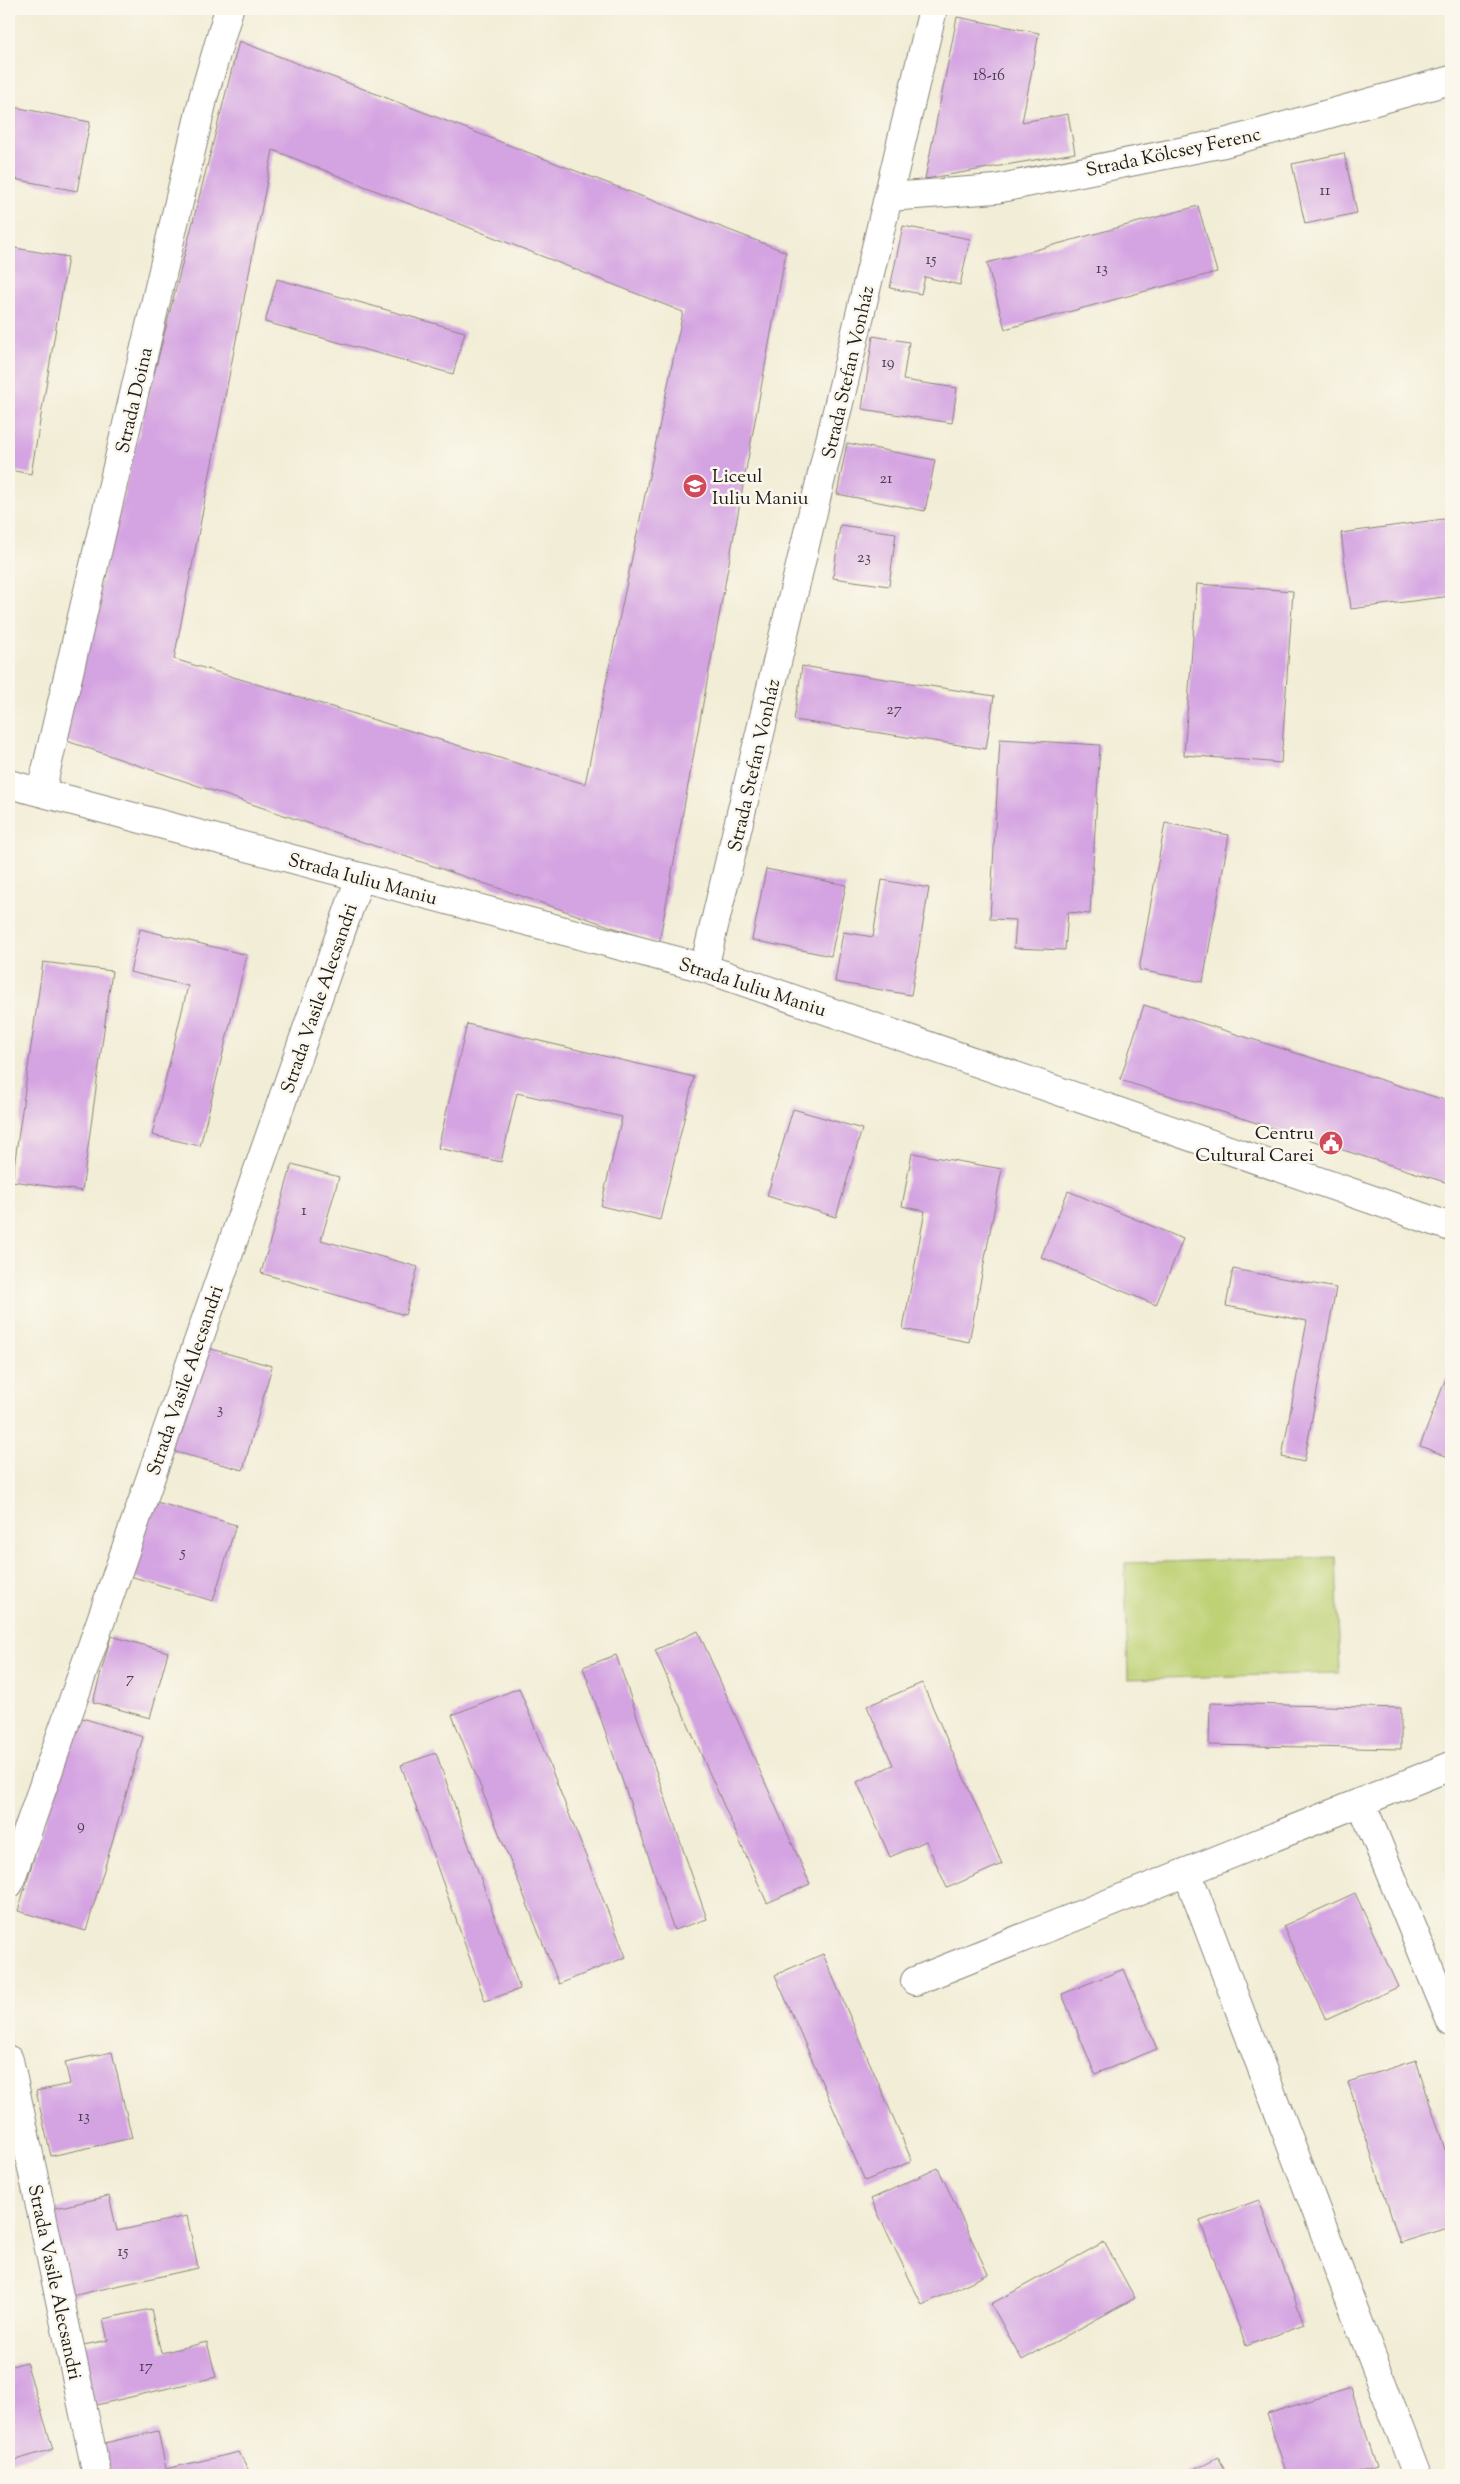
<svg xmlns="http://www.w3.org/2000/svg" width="1460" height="2484" viewBox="0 0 1460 2484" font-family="'Sorts Mill Goudy',serif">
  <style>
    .green { fill: #bed174; stroke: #6d7648 }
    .building { fill: #d4a3e2; fill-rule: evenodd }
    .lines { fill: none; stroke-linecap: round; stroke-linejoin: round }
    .street-casing { stroke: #878479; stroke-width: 30 }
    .secondary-casing { stroke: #878479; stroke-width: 30 }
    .street { stroke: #fff; stroke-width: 28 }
    .secondary { stroke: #fff; stroke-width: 28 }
    .labels { text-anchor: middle; stroke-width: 5; stroke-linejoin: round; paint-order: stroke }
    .number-label { font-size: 16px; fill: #4a3e4e }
    .street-label { font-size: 19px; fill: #1c1c1c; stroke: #fbf7ec }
    .poi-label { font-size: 19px; fill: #1c1c1c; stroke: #fbf7ec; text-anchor: start }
  </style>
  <rect width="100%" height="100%" fill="#fbf7ec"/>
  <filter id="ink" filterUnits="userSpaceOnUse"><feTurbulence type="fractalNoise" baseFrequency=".02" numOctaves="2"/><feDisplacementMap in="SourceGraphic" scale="10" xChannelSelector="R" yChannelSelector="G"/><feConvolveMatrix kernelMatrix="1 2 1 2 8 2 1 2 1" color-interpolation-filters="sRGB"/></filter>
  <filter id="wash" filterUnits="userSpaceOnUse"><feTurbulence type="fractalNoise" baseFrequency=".0096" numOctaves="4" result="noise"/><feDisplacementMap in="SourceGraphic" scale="20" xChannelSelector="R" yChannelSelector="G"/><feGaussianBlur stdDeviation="1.12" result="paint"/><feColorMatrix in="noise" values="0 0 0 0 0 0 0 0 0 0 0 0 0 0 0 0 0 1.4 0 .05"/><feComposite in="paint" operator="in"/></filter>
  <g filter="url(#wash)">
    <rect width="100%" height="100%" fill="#f2edd6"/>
    <!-- green -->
    <polygon class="green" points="1336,1557 1340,1673 1128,1679 1125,1563"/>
    <g id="blocks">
      <!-- building -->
      <g class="building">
        <polygon points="957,17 1039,33 1022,122 1068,114 1075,153 925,179"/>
        <path d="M239 41 786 252 659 943 61 739ZM273 150 683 312 585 784 174 659Z"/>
        <polygon points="9,106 90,122 77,191 9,178"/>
        <polygon points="1344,153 1357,213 1305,224 1292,164"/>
        <polygon points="1198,206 1217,272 1005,329 987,263"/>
        <polygon points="903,226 970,239 960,285 925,277 921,294 890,288"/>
        <polygon points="9,247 68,257 31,474 9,470"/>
        <polygon points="277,279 465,332 453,374 265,322"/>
        <polygon points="873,336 909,342 903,380 957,388 952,423 862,409"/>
        <polygon points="847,443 935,460 925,511 837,494"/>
        <polygon points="1451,518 1451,596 1351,609 1341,533"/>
        <polygon points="840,525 896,533 889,586 833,578"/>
        <polygon points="1197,584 1293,591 1281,763 1184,755"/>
        <polygon points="802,666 994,696 986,749 794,720"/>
        <polygon points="1000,739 1100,745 1090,914 1068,912 1065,950 1014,948 1016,920 990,919"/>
        <polygon points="1165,823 1229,835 1203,982 1139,970"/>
        <polygon points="766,869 846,885 831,956 752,940"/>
        <polygon points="882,880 929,888 911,995 835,982 843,932 873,937"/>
        <polygon points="140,929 247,955 200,1146 152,1135 188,986 130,972"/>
        <polygon points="43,962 112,971 82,1191 12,1181"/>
        <polygon points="1144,1005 1451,1102 1451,1184 1120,1080"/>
        <polygon points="467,1024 694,1077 660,1220 601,1206 622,1117 517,1093 501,1162 438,1148"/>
        <polygon points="793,1109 862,1129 836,1217 767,1196"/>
        <polygon points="912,1153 1002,1169 969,1342 903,1329 925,1211 902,1206"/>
        <polygon points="292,1164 339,1177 321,1240 418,1267 405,1315 261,1273"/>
        <polygon points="1068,1191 1183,1239 1156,1305 1041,1257"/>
        <polygon points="1233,1269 1336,1288 1304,1462 1282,1457 1307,1321 1226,1306"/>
        <polygon points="197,1345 272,1366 243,1470 168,1450"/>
        <polygon points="1451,1365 1451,1458 1420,1446"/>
        <polygon points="153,1501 236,1525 213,1601 130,1576"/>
        <polygon points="698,1631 810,1884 767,1903 655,1650"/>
        <polygon points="111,1636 168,1652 150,1718 93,1702"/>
        <polygon points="616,1655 707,1919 674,1930 583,1667"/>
        <polygon points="922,1683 1002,1864 947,1888 926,1841 890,1857 857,1782 893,1765 867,1706"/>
        <polygon points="519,1688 626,1957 559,1984 452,1715"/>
        <polygon points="1210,1703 1401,1708 1401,1749 1209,1745"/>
        <polygon points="76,1716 143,1737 86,1931 18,1911"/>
        <polygon points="436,1753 520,1989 485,2001 401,1765"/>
        <polygon points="1355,1893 1398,1987 1326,2020 1283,1926"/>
        <polygon points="823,1954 912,2161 865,2181 775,1975"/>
        <polygon points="1124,1969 1157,2049 1095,2074 1062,1994"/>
        <polygon points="112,2052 132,2138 51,2156 36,2091 70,2084 65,2062"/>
        <polygon points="1416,2060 1451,2168 1451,2227 1400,2243 1348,2082"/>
        <polygon points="938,2168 988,2274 922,2305 871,2199"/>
        <polygon points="109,2196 117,2231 187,2216 198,2268 62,2298 43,2211"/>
        <polygon points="1259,2200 1304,2324 1246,2346 1200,2221"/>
        <polygon points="1104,2242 1135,2298 1022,2360 991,2304"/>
        <polygon points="151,2309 161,2353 207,2342 216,2377 88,2407 74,2347 108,2340 103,2319"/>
        <polygon points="26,2362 53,2449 9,2462 9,2367"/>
        <polygon points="1351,2388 1377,2467 1352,2475 1287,2475 1267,2414"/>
        <polygon points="158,2431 166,2469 239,2452 251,2475 108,2475 100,2444"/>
        <polygon points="1218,2457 1228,2475 1182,2475"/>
      </g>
    </g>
  </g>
  <g filter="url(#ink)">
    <use href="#blocks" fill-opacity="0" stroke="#878479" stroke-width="1"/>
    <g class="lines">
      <defs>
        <g id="street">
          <polyline points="889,197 996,189 1224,143 1451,80"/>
          <polyline points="41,792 204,95 229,9"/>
          <polyline points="704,968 933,9"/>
          <polyline points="1361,1802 1451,2022"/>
          <polyline points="1187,1872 1417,2475"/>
          <polyline points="9,1884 360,877"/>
          <polyline points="915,1981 1451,1766"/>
          <polyline points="9,2060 97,2475"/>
        </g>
        <polyline id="secondary" points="9,784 704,968 1451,1227"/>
      </defs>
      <!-- street casing -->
      <use href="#street" class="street-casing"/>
      <!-- secondary casing -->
      <use href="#secondary" class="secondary-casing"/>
      <!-- street -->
      <use href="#street" class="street"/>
      <!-- secondary -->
      <use href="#secondary" class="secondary"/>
    </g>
  </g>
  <!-- icons -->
  <defs>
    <symbol id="university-disc" viewBox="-11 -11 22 22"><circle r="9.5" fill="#d1495b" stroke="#fbf7ec"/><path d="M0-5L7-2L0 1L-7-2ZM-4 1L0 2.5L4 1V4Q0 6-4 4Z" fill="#fff"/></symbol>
    <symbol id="civic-disc" viewBox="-11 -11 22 22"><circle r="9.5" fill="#d1495b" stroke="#fbf7ec"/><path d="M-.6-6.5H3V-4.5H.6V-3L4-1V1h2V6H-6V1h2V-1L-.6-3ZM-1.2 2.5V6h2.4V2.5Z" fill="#fff"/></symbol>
  </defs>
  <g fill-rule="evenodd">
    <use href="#university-disc" x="681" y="472" width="28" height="28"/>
    <use href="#civic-disc" x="1317" y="1129" width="28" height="28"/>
  </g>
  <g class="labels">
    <!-- number labels -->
    <g class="number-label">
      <text x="989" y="80">18-16</text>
      <text x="1325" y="195">11</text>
      <text x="931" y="264">15</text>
      <text x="1102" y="273">13</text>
      <text x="888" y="367">19</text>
      <text x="886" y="483">21</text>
      <text x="864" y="562">23</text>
      <text x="894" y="714">27</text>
      <text x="304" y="1215">1</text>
      <text x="220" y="1414">3</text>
      <text x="183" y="1557">5</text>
      <text x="130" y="1683">7</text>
      <text x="81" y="1830">9</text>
      <text x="84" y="2121">13</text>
      <text x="123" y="2256">15</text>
      <text x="146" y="2371">17</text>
    </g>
    <!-- street labels -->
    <g class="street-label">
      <text transform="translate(1173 151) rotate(-12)" y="7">Strada Kölcsey Ferenc</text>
      <text transform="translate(847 372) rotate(-77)" y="7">Strada Stefan Vonház</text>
      <text transform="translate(133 400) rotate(-77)" y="7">Strada Doina</text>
      <text transform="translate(753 765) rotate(-77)" y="7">Strada Stefan Vonház</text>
      <text transform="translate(363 878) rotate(15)" y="7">Strada Iuliu Maniu</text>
      <text transform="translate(753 986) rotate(18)" y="7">Strada Iuliu Maniu</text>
      <text transform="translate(318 998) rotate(-71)" y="7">Strada Vasile Alecsandri</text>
      <text transform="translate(184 1380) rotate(-71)" y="7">Strada Vasile Alecsandri</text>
      <text transform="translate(56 2282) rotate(78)" y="7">Strada Vasile Alecsandri</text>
    </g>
    <!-- poi labels -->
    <g class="poi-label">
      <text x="712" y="482">Liceul<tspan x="712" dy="22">Iuliu Maniu</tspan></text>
      <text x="1314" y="1139" text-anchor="end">Centru<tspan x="1314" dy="22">Cultural Carei</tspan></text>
    </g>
  </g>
  <!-- margin -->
  <rect width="1460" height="2484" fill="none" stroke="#fbf7ec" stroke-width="30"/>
</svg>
